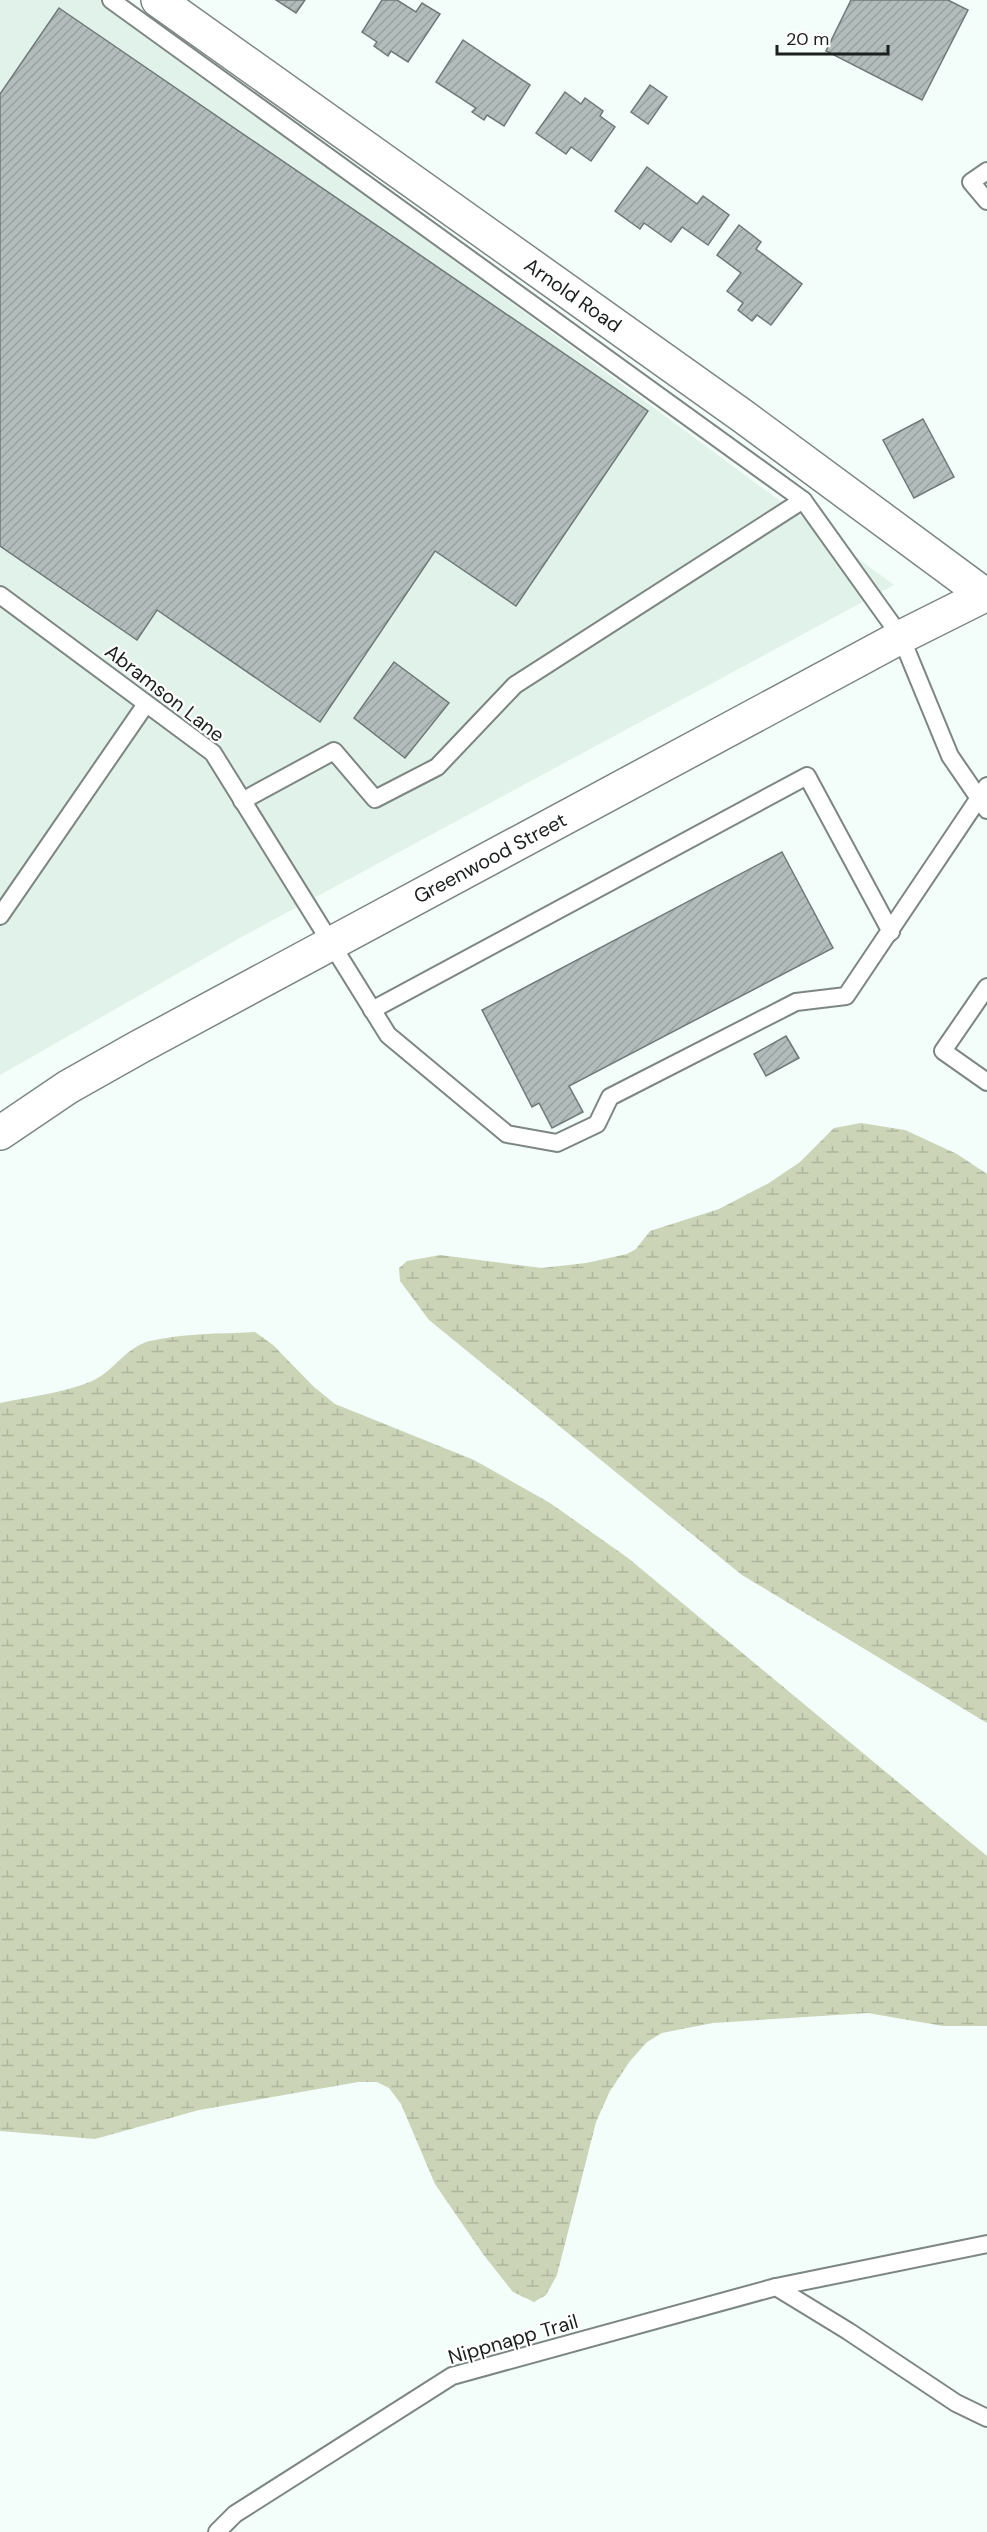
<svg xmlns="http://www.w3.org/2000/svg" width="987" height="2532" viewBox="0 0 987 2532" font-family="'DM Sans',sans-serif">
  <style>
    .built { fill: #e0f2ea }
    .wetland { fill: url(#wetland-marsh) }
    .building { fill: url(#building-hatch); stroke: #6f7978; stroke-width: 1.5 }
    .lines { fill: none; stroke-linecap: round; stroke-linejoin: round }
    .service-casing { stroke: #7d8682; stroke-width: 20 }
    .minor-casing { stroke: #7d8682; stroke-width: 36 }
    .secondary-casing { stroke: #7d8682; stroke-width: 36 }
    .service { stroke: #fff; stroke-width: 16 }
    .minor { stroke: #fff; stroke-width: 33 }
    .secondary { stroke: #fff; stroke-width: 33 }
    .labels { text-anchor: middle; stroke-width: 4.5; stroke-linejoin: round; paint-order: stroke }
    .street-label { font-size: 20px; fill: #1b1f1d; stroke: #fff }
  </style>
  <defs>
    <pattern id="wetland-marsh" width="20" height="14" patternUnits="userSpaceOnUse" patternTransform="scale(1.5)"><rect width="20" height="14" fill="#cbd4b7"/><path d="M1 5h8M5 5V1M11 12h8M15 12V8" fill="none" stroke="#aeb69d"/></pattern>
    <pattern id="building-hatch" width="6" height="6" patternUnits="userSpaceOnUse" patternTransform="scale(1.5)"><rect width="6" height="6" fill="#b1bcbb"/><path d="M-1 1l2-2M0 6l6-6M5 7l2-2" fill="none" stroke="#98a1a0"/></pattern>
  </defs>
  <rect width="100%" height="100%" fill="#f3fdf9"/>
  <!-- built -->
  <polygon class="built" points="0,0 101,0 894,585 238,939 0,1075"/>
  <!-- wetland -->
  <g class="wetland">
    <polygon points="861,1123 905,1130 957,1154 987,1174 987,1723 742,1575 429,1320 400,1281 399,1268 407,1261 440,1255 542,1268 586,1263 627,1254 636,1249 650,1231 719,1209 769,1183 800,1162 834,1128"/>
    <path d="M255 1332 273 1345 314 1387 335 1404 474 1460 550 1503 628 1558 987 1856V2026H943L868 2013 713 2023 662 2033 647 2042 630 2061 610 2091 596 2122 557 2275 546 2295 534 2302 513 2292 483 2254 435 2184 401 2104 389 2088 377 2082H358L199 2110 95 2139 0 2131V1403C28 1397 69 1392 94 1380 115 1370 126 1347 150 1341 184 1333 220 1334 255 1332Z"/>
  </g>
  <!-- building -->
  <g class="building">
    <polygon points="276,0 305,0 296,13"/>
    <polygon points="382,0 397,0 416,12 422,3 440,14 408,62 391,51 388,56 374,46 377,42 362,32"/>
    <polygon points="851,0 948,0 968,10 922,100 826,51"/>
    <polygon points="59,8 648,411 516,606 435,551 320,722 157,610 137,640 0,546 0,94"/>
    <polygon points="463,40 530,85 504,126 487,115 484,120 472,112 476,108 436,82"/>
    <polygon points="650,85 667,97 648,124 631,112"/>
    <polygon points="565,92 581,104 585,98 603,111 600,116 615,127 591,161 571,147 566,154 536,133"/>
    <polygon points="647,167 697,204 703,196 729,215 708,245 682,227 671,242 644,223 640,229 615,211"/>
    <polygon points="739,225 761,242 756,249 802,284 771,325 757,315 752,321 738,310 743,303 727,291 741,273 717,255"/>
    <polygon points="923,419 954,477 914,498 883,440"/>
    <polygon points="394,662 449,703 405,758 354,718"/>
    <polygon points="782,852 833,948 569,1086 583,1112 552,1128 539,1103 532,1107 482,1010"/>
    <polygon points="786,1036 799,1058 766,1076 754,1054"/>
  </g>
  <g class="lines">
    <defs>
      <g id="service">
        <polyline points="111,0 803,500"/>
        <polyline points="987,171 971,182 987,201"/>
        <polyline points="0,595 213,753 388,1035 507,1134 557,1143 597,1124 610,1097 796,1002 846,996 987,786"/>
        <polyline points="242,801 334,751 375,799 437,767 515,685 803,500 901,637 950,756 987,810"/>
        <polyline points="0,916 146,704"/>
        <polyline points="987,987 943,1051 987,1082"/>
        <polyline points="372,1010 807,776 891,932"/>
        <polyline points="776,2287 987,2244"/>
        <polyline points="217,2532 235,2514 452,2376 776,2287 848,2331 956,2403 987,2418"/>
      </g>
      <polyline id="minor" points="158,0 744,417 985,595"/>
      <polyline id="secondary" points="0,1133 68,1087 139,1047 897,639 987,594"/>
    </defs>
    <!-- service casing -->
    <use href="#service" class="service-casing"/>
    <!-- minor casing -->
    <use href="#minor" class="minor-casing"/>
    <!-- secondary casing -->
    <use href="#secondary" class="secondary-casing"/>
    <!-- service -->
    <use href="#service" class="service"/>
    <!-- minor -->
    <use href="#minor" class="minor"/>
    <!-- secondary -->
    <use href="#secondary" class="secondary"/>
  </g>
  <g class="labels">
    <!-- street labels -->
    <g class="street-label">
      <text transform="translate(573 295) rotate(35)" y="7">Arnold Road</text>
      <text transform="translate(165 693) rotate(38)" y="7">Abramson Lane</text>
      <text transform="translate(490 858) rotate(-28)" y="7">Greenwood Street</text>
      <text transform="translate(513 2339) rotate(-16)" y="7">Nippnapp Trail</text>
    </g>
  </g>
  <!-- scale -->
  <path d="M777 45v9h111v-9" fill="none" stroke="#1b1f1d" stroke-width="3"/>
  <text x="786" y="45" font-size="18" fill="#1b1f1d" stroke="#ffffff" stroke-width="4.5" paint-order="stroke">20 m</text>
</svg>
